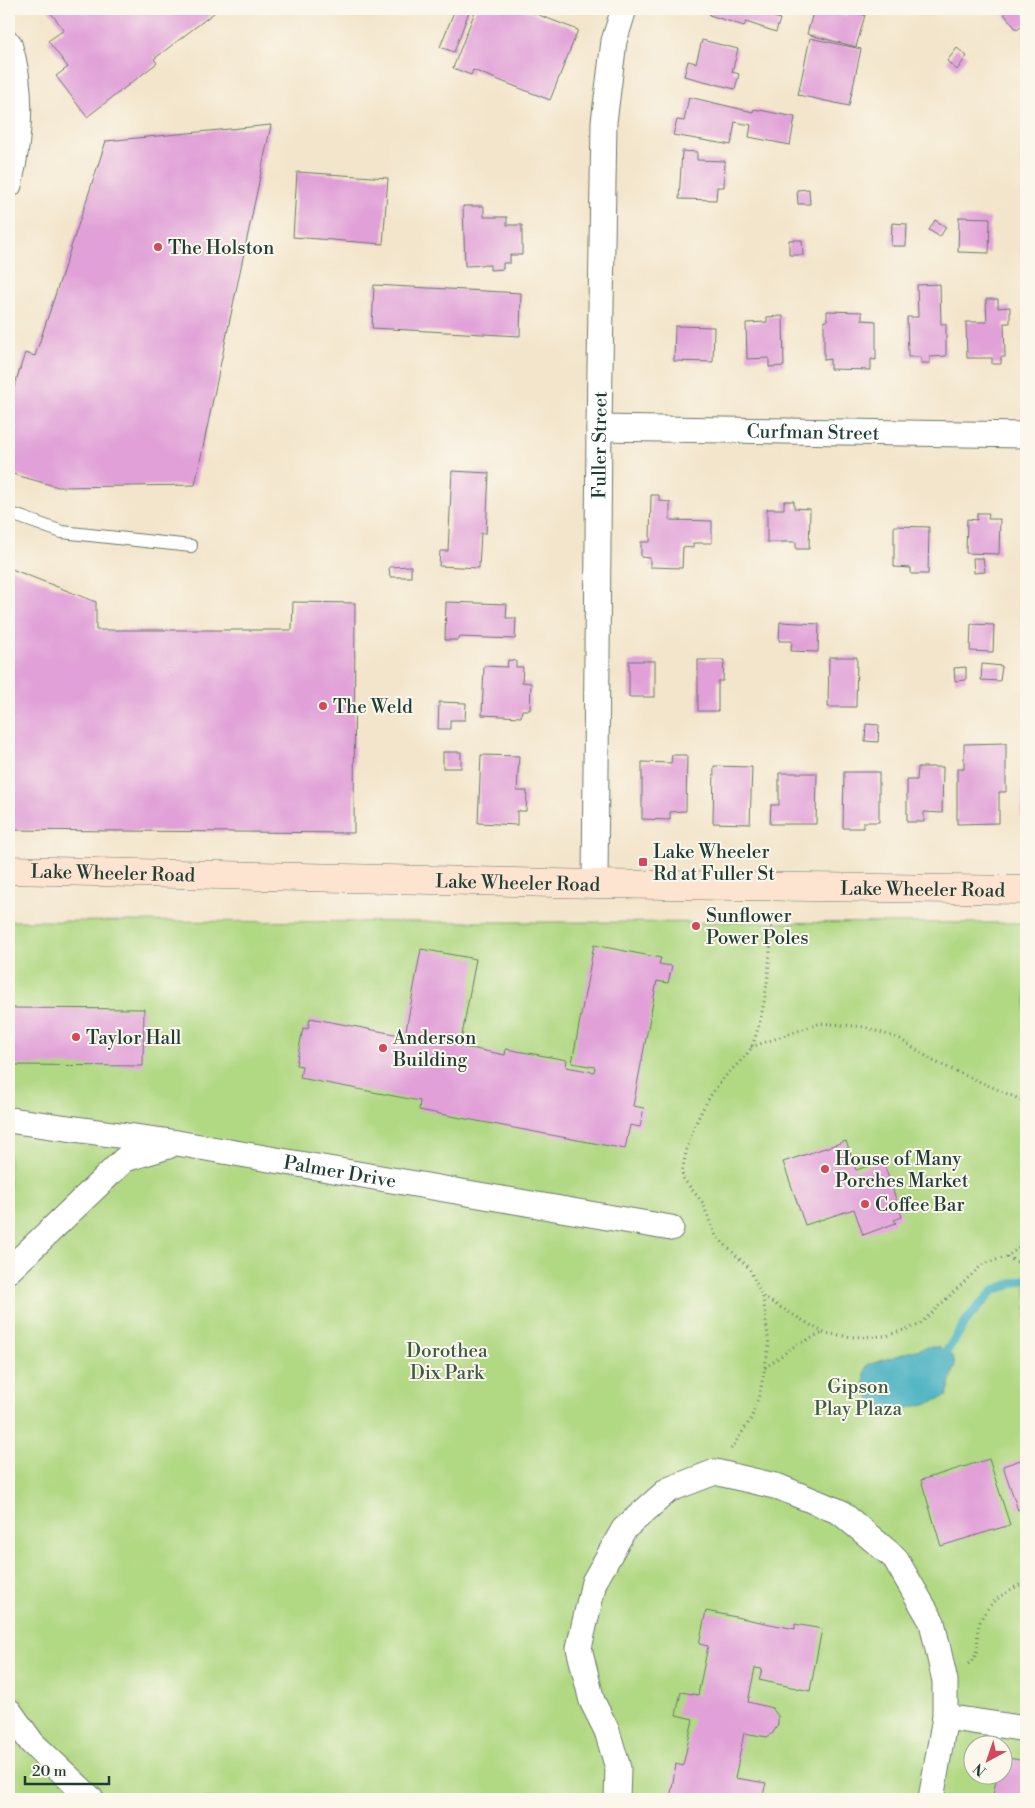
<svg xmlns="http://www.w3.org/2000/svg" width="1035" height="1808" viewBox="0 0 1035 1808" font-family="'Libre Bodoni',serif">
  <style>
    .green { fill: #b1d883; stroke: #688a5c; fill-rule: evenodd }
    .water { fill: #41aebf; stroke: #30767a }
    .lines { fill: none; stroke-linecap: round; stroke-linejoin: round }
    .stream { stroke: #41aebf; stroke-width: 9 }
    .building { fill: #e1a1d8 }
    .lane-casing { stroke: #697869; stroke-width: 14 }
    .street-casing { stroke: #697869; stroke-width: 27 }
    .secondary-casing { stroke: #697869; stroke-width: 29 }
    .path { stroke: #697869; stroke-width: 3; stroke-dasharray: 1 4; stroke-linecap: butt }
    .lane { stroke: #fff; stroke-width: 12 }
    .street { stroke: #fff; stroke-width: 25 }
    .secondary { stroke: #fde4d1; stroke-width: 28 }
    .poi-dot { fill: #d1495b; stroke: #fbf7ec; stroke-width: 2 }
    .labels { text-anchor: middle; stroke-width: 4; stroke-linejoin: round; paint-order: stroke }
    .poi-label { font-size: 19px; fill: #1f3d34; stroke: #fbf7ec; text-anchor: start }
    .street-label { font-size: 19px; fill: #1f3d34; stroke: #fbf7ec }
    .park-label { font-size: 19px; fill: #3c5c44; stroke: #fbf7ec }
  </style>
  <rect width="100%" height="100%" fill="#fbf7ec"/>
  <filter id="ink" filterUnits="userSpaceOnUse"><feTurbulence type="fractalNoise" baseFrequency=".02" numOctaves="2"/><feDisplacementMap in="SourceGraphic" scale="10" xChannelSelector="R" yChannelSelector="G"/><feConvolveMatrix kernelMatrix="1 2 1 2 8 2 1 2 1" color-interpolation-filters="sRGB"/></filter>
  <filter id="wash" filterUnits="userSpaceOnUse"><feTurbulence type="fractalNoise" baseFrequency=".0096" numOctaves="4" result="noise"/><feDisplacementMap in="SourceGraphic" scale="20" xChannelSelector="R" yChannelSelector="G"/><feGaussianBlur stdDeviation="1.12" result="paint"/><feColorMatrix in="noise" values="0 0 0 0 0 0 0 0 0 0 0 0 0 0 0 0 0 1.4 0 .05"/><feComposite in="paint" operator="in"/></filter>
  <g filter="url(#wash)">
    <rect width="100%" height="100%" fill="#f3e5cb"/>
    <!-- green -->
    <path class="green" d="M9 921 1026 923V1799H9ZM972 1746H1002V1776H972Z"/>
    <!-- water -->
    <path class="water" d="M926 1347H939L953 1356 955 1365 947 1396C927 1405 900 1411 878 1411 867 1398 861 1381 867 1365Z"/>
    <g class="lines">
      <!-- stream -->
      <polyline class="stream" points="946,1352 969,1317 994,1290 1026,1279"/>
    </g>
    <g id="blocks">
      <!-- building -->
      <g class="building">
        <polygon points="48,9 219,9 154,59 157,63 87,117 56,76 68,67 48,41 64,30"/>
        <polygon points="455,9 470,9 454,52 440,47"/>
        <polygon points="476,9 523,9 578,30 550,100 473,70 471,75 453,68"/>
        <polygon points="711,9 772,9 769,15 780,19 776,32 746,22 744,26 709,15"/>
        <polygon points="814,9 841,9 839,15 846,16 847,10 865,15 856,47 807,34"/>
        <polygon points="1011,9 1022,9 1026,15 1026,23 1017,30 1004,14"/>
        <polygon points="810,38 861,49 849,106 798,95"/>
        <polygon points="702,40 738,49 732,72 739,74 735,89 684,76 688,61 696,63"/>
        <polygon points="957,48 967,56 957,70 947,61"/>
        <polygon points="689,97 753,112 754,109 795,117 790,145 749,137 751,125 735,122 731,145 673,135 677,120 684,121"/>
        <polygon points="271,125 195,485 58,487 9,473 9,403 25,353 35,356 106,141"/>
        <polygon points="682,151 697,152 697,160 725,161 724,187 717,187 716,200 679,199"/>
        <polygon points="297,172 388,178 383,244 293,237"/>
        <polygon points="809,189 810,204 798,204 797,190"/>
        <polygon points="463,206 484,206 484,217 507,217 507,225 522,225 522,255 510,255 510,263 503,263 503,269 490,270 490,265 465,266"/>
        <polygon points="959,217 990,218 989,253 958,252"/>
        <polygon points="935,220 946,227 940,237 929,230"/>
        <polygon points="892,223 907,224 906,246 891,246"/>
        <polygon points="789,240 802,240 803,255 789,255"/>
        <polygon points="940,284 941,324 946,324 946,356 930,357 930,363 921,363 921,357 908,357 907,317 918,317 917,285"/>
        <polygon points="374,285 521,293 520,336 372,328"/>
        <polygon points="986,299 998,299 998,308 1010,307 1010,323 1004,323 1005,357 1001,357 1001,364 992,364 992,358 967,358 966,322 987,322"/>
        <polygon points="827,311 862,312 862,320 876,321 876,360 871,359 871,370 830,369 830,359 824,360 824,321 827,321"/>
        <polygon points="783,316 784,366 769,367 769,358 747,359 746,323 767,322 767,317"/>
        <polygon points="675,326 714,327 713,362 674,361"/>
        <polygon points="452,471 489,473 486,533 481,533 479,568 439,566 440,551 448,551"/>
        <polygon points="651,495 659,495 659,501 670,502 670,520 712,521 712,543 693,543 693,548 683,547 682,568 650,567 650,558 641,557 641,542 650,542"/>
        <polygon points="784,501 794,501 794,508 810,509 809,549 796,549 796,542 767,542 767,509 784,509"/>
        <polygon points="977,513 989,513 988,519 1000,519 999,554 966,553 967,519 977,520"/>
        <polygon points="894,526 929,527 928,574 911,574 911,568 894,567"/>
        <polygon points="973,558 983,558 985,572 974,573"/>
        <polygon points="411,566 411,577 390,577 389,567"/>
        <polygon points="9,568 96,602 96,630 292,630 293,602 355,603 354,833 9,830"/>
        <polygon points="446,602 507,604 506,618 516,618 515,639 459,637 459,640 445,640"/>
        <polygon points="780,622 819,624 818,652 791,651 792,641 779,641"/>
        <polygon points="971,624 994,625 993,652 970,651"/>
        <polygon points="829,657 857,657 856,707 828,707"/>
        <polygon points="508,660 516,661 516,667 523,667 522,682 531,683 530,710 522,710 521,717 482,715 484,666 507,667"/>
        <polygon points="698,660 724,660 723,681 718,681 718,711 698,711"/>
        <rect x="629" y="661" width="26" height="36"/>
        <polygon points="982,664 1002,666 1000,681 981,680"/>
        <polygon points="966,667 966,680 955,681 954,668"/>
        <polygon points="439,702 466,703 465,720 450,720 450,729 438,729"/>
        <polygon points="866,724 879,725 878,742 865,741"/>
        <polygon points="1006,743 1006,792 999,792 999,823 957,824 957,769 964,769 964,744"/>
        <rect x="443" y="752" width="18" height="16"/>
        <polygon points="481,755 519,756 517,791 527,791 526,811 517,811 517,825 478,823"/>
        <polygon points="672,755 687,755 686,811 670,812 670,820 642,819 642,762 671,763"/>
        <polygon points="1025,761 1026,819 1021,819"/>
        <polygon points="714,766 752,767 750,824 713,823"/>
        <polygon points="918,767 943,767 942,813 924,812 924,822 907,822 907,780 917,780"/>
        <polygon points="844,772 879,772 879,822 863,822 863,828 843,828"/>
        <polygon points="779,773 817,773 816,824 770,824 771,805 779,805"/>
        <polygon points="594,945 661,958 659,964 672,966 668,983 657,981 633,1106 644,1108 640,1127 630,1125 625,1149 419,1110 420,1101 300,1078 302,1066 296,1065 303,1028 308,1029 310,1018 405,1036 421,949 476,959 460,1046 505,1055 506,1049 567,1060 566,1067 594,1072 595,1067 572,1063"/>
        <polygon points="9,1008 144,1009 143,1066 9,1065"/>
        <polygon points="846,1141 856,1170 883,1161 902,1217 894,1220 896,1223 863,1235 854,1209 805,1225 783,1162"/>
        <polygon points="1026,1458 1026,1507 1018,1510 1003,1466"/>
        <polygon points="989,1459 1010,1525 941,1546 921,1480"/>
        <polygon points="706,1611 795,1629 795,1624 822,1629 810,1691 759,1680 762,1669 755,1668 748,1702 772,1708 778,1716 778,1724 773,1733 767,1737 744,1733 735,1778 766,1783 762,1799 670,1799 676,1764 683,1766 693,1719 676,1715 681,1692 698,1695 708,1646 699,1644"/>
        <polygon points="1002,1757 1026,1761 1026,1799 992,1799 997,1776 1002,1776"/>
      </g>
    </g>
  </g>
  <g filter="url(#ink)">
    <use href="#blocks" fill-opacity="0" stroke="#697869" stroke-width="1"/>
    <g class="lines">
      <defs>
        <polyline id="lane" points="9,513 62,532 191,546"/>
        <g id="street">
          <path d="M9 44C24 90 20 139 9 185"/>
          <path id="s1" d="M599 428 1026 435"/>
          <path id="s2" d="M595 884 599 428 604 122 614 41 624 9"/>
          <path id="s3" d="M9 1120 177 1143 671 1228"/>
          <polyline points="9,1270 125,1159 168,1146"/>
          <polyline points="9,1711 32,1743 91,1799"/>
          <polyline points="617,1799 618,1768 607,1731 592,1701 579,1648 594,1582 624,1529 668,1490 715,1472 779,1487 840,1512 895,1558 932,1622 945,1681 945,1717"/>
          <polyline points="931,1799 945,1717 1026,1729"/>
        </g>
        <g id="secondary">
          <path id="s4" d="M9 870 595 884 1026 890"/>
        </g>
      </defs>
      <!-- lane casing -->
      <use href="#lane" class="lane-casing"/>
      <!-- street casing -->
      <use href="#street" class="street-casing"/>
      <!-- secondary casing -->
      <use href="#secondary" class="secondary-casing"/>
      <!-- path -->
      <g class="path">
        <polyline points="751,1047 821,1023 865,1027 900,1039 935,1062 1026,1102"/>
        <polyline points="1007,1257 1026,1266"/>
        <polyline points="763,1297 824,1333 852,1337 885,1336 919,1325 983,1264 1006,1257 1026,1243"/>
        <polyline points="765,1368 796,1345 823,1333"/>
        <path d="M731 1449 751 1419 760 1393 769 1345 763 1297 749 1268 716 1236 702 1202 682 1177C685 1143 700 1107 722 1080 731 1069 746 1058 752 1046 768 1005 770 957 772 914"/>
        <path d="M968 1664C982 1654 975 1639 979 1625 986 1603 1006 1591 1026 1582"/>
      </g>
      <!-- lane -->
      <use href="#lane" class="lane"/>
      <!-- street -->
      <use href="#street" class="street"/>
      <!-- secondary -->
      <use href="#secondary" class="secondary"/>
    </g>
  </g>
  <!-- markers -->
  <g class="poi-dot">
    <circle cx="158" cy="247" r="5"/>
    <circle cx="323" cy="706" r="5"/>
    <rect x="638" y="857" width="10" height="10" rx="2.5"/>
    <circle cx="696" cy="926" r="5"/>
    <circle cx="76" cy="1037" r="5"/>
    <circle cx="383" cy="1048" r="5"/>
    <circle cx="825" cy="1169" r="5"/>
    <circle cx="865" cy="1204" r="5"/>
  </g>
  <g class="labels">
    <!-- poi labels -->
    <g class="poi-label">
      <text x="168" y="254">The Holston</text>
      <text x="333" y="713">The Weld</text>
      <text x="653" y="858">Lake Wheeler<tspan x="653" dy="22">Rd at Fuller St</tspan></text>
      <text x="706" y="922">Sunflower<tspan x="706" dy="22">Power Poles</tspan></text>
      <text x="86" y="1044">Taylor Hall</text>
      <text x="393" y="1044">Anderson<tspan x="393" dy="22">Building</tspan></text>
      <text x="835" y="1165">House of Many<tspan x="835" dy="22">Porches Market</tspan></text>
      <text x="875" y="1211">Coffee Bar</text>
    </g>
    <!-- street labels -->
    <g class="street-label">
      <text dy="7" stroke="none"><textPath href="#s1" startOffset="214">Curfman Street</textPath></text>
      <text dy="7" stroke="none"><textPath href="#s2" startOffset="439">Fuller Street</textPath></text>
      <text dy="7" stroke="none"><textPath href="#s4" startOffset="104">Lake Wheeler Road</textPath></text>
      <text dy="7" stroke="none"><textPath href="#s4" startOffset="509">Lake Wheeler Road</textPath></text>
      <text dy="7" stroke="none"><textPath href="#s4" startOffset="914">Lake Wheeler Road</textPath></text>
      <text dy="7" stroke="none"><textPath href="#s3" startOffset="335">Palmer Drive</textPath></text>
    </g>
    <!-- park labels -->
    <g class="park-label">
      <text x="447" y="1357">Dorothea<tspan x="447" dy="22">Dix Park</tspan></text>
      <text x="858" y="1393">Gipson<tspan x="858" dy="22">Play Plaza</tspan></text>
    </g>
  </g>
  <!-- margin -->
  <rect width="1035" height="1808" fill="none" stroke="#fbf7ec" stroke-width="30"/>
  <!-- north arrow -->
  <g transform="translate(988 1760) rotate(220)"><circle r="24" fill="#fbf7ec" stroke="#a3ada2"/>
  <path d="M0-4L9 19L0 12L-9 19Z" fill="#d1495b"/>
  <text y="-8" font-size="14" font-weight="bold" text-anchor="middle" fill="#1f3d34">N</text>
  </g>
  <!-- scale -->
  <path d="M25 1776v8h84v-8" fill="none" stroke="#1f3d34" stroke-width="2.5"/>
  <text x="32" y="1776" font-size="15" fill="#1f3d34" stroke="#fbf7ec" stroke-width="4" paint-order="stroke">20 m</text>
</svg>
